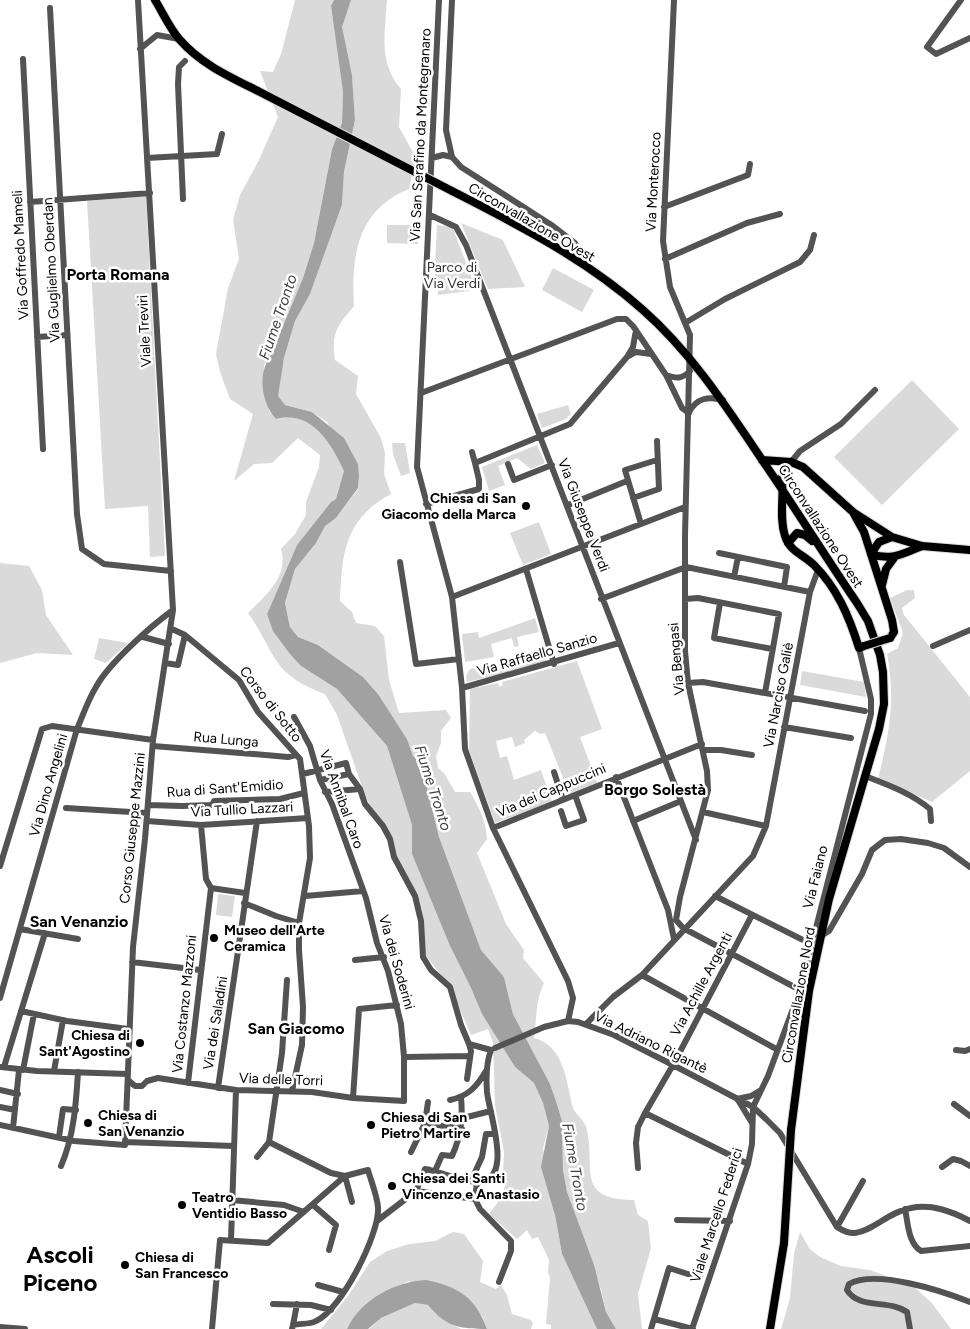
<svg xmlns="http://www.w3.org/2000/svg" width="970" height="1329" font-family="Figtree,sans-serif">
<rect width="100%" height="100%" fill="#fff"/>
<!-- green -->
<path fill="#dadada" d="M295,0H334L331,6L343,92L342,123L332,149L314,243L303,278L270,357L264,365L269,411L276,419C312,410 331,442 345,471L336,499L331,502L297,545L267,614L301,666L337,689L387,746L412,825V854L450,946L471,988L482,1014L515,1067L534,1083L543,1103L549,1126L543,1148L562,1254L597,1329H551V1325L546,1324L550,1278L548,1273L549,1260L538,1237L532,1239L527,1230L517,1239L489,1214L500,1199L506,1183L503,1172L504,1152L495,1105L493,1043L488,1029L471,1035L450,986L426,956L415,896L365,795L337,715L325,694C271,674 277,655 248,613C266,595 289,577 281,549L295,534L306,515V502L319,467L320,455L298,438L272,463L254,464L234,481L253,414L230,399L220,372L216,354L228,288L239,259L233,220L240,195L258,162L278,117L260,71L273,72L281,54Z
M351,0H387C385,33 378,62 401,89L399,127L416,158L409,189C357,210 351,256 354,306C337,326 331,333 335,360L358,376L356,394L381,438L385,453L384,474L391,494C345,519 342,552 340,601L352,612L356,623L375,626L384,636L389,680L399,713L446,710L451,718L441,731V743L436,756L438,768L444,773L455,792H470C479,807 486,821 487,839L477,853L506,924L524,950L523,958L544,983C535,1002 537,1017 534,1038C565,1046 566,1082 573,1108C576,1115 584,1120 586,1127C597,1165 573,1200 634,1200L638,1215L648,1221L651,1248L638,1294L642,1329H616L606,1312L601,1290L567,1192L563,1170L562,1121L556,1101L550,1084L513,1014L504,977L481,950L439,837L421,764L413,756L407,739L378,694L363,677L318,645L298,637L290,627L285,603L295,569L316,543L325,525L336,518L358,489L359,477L327,422L312,412L285,405L277,396L284,358L295,321L310,294L342,205L344,172L355,120L352,75L341,27Z
M146,196L165,556L150,557L148,506L105,509L87,201Z
M461,223L503,240L525,287L488,289Z
M387,225H418V244L387,243Z
M437,225L451,227L454,231L474,284L468,285L469,291L438,295V287H434Z
M553,268L594,290L582,312L542,290Z
M912,380L959,429L882,505L834,457Z
M568,405L571,414L566,419L542,428L537,414Z
M392,443H405L410,473L401,476L393,454Z
M537,445L545,463L531,469L517,458L498,466L505,485L489,491L482,467Z
M539,522L551,554L523,565L510,533Z
M0,563L29,566L42,590L46,615L73,655L37,653L0,663Z
M907,590H914L915,598L902,608L904,615L970,697V771L932,802L878,779C889,734 896,701 887,654L898,648L903,633L890,598Z
M535,618L539,632L517,637L519,646L514,647L512,638L491,644L494,657L465,662L462,634L478,632L479,638Z
M99,638L128,643L106,663L94,659Z
M545,656L547,664L467,682L466,676L470,669L496,663L499,670L517,666L515,658L520,657L521,662Z
M577,661L602,729L580,737L598,785L570,795L545,733L541,734L535,731L524,740L525,743L515,747L512,737L496,741L500,758L507,756L514,780L541,770L552,802L495,823L469,750L470,689L498,683L499,687L503,685L502,682Z
M802,671L864,682L866,697L800,685Z
M218,894L235,896L232,917L216,915Z
M453,1232L464,1234L483,1261L480,1282L496,1289L501,1285L507,1295L512,1314L531,1320L533,1323L531,1329H487L482,1316L409,1281C385,1291 358,1305 347,1329H321L348,1296L370,1262L387,1251L409,1244L435,1241Z
M800,1232L809,1248L820,1257L841,1266L870,1270L913,1286L932,1303L951,1329H781L790,1298L794,1254Z
M415,1303L428,1305L436,1314L461,1329H369L381,1318Z"/>
<!-- water -->
<path fill="#a1a1a1" d="M334,0H351L342,27L352,75L355,120L344,172L342,205L310,294L295,321L284,358L278,396L285,405L312,412L344,438L358,464L359,477L358,488L336,518L325,526L316,543L295,569L285,603L290,627L298,637L318,645L363,677L378,694L407,739L413,756L421,764L439,837L481,950L504,977L513,1014L550,1084L556,1101L562,1121L563,1170L567,1192L594,1265L606,1312L616,1329H597L562,1254L555,1215L541,1167L549,1126L543,1103L534,1083L515,1067L482,1014L471,988L450,946L412,854V825L387,746L337,689L301,666L290,654L273,631L267,614L297,545L331,502L336,499L344,471C331,443 312,410 276,419C262,404 257,375 270,357L303,278L314,243L332,149L342,123L343,92L331,6Z
M426,1280C459,1287 475,1297 487,1329C460,1329 446,1327 428,1305L415,1303L381,1318L368,1329H347C360,1300 396,1281 426,1280Z"/>
<g fill="none" stroke-linecap="round" stroke-linejoin="round">
<defs>
<path id="major" d="M155,0C163,13 170,29 180,40C201,64 230,77 258,91
M452,191C519,225 587,260 643,310C695,356 731,414 769,470C799,514 827,559 857,603L868,621L880,655L883,672L884,704L879,729L829,899L821,936L809,991L791,1130
M762,460L791,462L803,467L853,512L892,537
M791,462L783,470L782,478C784,497 779,518 785,536C790,552 803,554 814,565C837,588 849,616 859,648L864,646
M854,514L864,532L892,620L894,632L890,638
M788,543L797,533L805,535L812,541
M871,554L879,542L892,537L922,546L970,550
M871,554C891,561 903,554 922,546
M882,585L886,569L894,558
M770,1329L784,1243"/>
</defs>
<!-- major casing -->
<use href="#major" stroke="#dbdbdb" stroke-width="10"/>
<!-- minor -->
<path stroke="#535353" stroke-width="6" d="M439,0L417,467L452,597L462,688L465,749L493,828L568,981L573,998L568,1021
M452,0L446,130L452,157L461,167L553,226L575,243L585,264
M674,0L663,241L670,287L690,335L685,536V651L688,683L707,771L708,790L680,897L676,920L683,928L800,990
M961,0L927,47L936,54L970,38
M50,8L77,514L82,549L104,564L171,571
M140,49L157,35L179,39
M23,59L43,449
M147,158L217,154L222,134
M432,158L443,155L452,157
M183,199L178,84L179,67L185,61
M30,202L150,193
M664,207L748,175L750,164
M430,215L456,227L466,245L696,840
M665,259L747,223L780,214
M685,323L725,299L800,262L810,250L814,235
M37,337L67,335
M627,357L633,347L636,330
M666,375C677,379 682,379 690,371
M421,393L617,319H626L633,326L666,375L682,408L689,413
M689,412C697,398 708,396 723,400
M472,452L475,463
M791,462L800,451L841,424L875,390
M508,464L514,480L552,465
M633,498L659,489L657,441
M426,504L479,489V480L475,463L570,424L627,357L636,352L651,354
M568,505L627,481
M641,524L625,470L657,460
M719,553L787,567L784,587
M400,562L416,664L459,659
M526,569L554,664
M734,577L738,557
M452,597L685,507
M601,599L686,567L810,592
M685,599L698,598L779,614L765,693
M720,603L714,638L772,649
M172,629L185,635L239,680L258,712L300,759L309,826L310,858L299,923V950L303,1007L302,1045L292,1091
M143,637L169,644
M933,646L970,630
M165,663L178,665L185,635
M688,683L703,682L865,711
M462,688L619,643
M784,727L851,738
M153,746L253,754L288,757L296,755
M703,750H721L752,755
M554,772L563,800
M303,774L346,763L349,774L360,789L365,804L383,826L390,839L394,857L415,896L421,921L423,957L431,970L450,987L461,1025L469,1044L491,1050C486,1063 486,1078 487,1092C489,1113 515,1183 477,1182C460,1181 442,1172 425,1169L416,1191L377,1221
M865,776C888,785 911,793 930,809L931,821
M616,777L668,910L674,939
M320,780L349,774
M325,792L360,789
M148,805L182,806L212,805L214,801L280,799L304,793
M66,808L147,813
M561,811L566,826L584,820L575,795
M703,812L766,826
M147,821L201,825L308,818
M633,821L681,801
M201,825L206,879L211,888
M493,828C563,800 632,772 702,744
M0,866L42,729L52,726L153,740
M305,896L363,891
M715,896L811,944
M244,903L276,916L299,923
M20,929L78,939
M821,936L829,931L862,874L872,850L885,840L901,839L928,843L944,848L970,867
M355,960L384,957
M132,962L200,970
M642,975L778,1050
M0,998L77,729C83,715 88,700 96,687C109,663 151,626 173,610
M21,1011L67,1021L128,1029
M586,1024L613,997L642,975L753,856L766,826L810,592L818,570
M495,1048L544,1027L568,1021L578,1022L614,1035L673,1065L753,1107L766,1119L780,1133L837,1227C842,1230 848,1234 855,1233C873,1231 890,1211 911,1208C932,1204 951,1211 970,1221
M956,1050L965,1051L970,1049
M404,1057L470,1056
M1,1067L37,1071L128,1074
M4,1067L45,933
M23,1070L34,1014
M54,1071L63,1020
M467,1079L471,1051L469,1044
M128,1080L135,1086H142L147,1081L158,1078L236,1090L312,1092L353,1098L404,1101V1057L401,1024L388,971L377,943L366,898L332,804L320,780L310,746L294,717
M188,1083L211,888L245,893
M218,1088L257,821
M0,1090L18,1094
M353,1098L359,1009L397,1005
M737,1099L751,1096L761,1090
M450,1100C469,1096 477,1086 486,1071
M738,1100L752,1123
M954,1104L970,1116
M0,1107L15,1110
M645,1113L748,1164
M463,1118L491,1111
M425,1123L462,1129
M0,1125L74,1141L125,1145L133,947L145,839L153,740L173,610L138,0
M13,1128L19,1070
M59,1137L63,1109L76,1110
M125,1142L233,1146
M269,1142L331,1173L345,1176
M411,1152L425,1123L428,1102
M257,1157L269,1142L282,1053L287,980
M61,1166C74,1136 76,1104 78,1072
M942,1167L953,1159L961,1161L970,1166
M638,1168L636,1143L638,1127L645,1113L673,1065L752,915
M435,1171L442,1155L452,1156C461,1136 463,1119 461,1097
M345,1176L352,1202
M471,1181L482,1157L486,1134H495
M477,1182L475,1199L480,1209L511,1241V1251L499,1282
M416,1191L475,1199
M231,1200L284,1205L304,1212
M313,1205L336,1225L329,1250
M905,1209C908,1223 908,1243 921,1251L970,1246
M677,1220L730,1221
M837,1227L863,1181
M231,1240L236,1090
M318,1285L343,1292
M273,1304L311,1305L331,1310
M654,1319L693,1329
M293,1325L297,1304
M0,1327L25,1329
M212,1329L220,1240L268,1243L345,1176L368,1170C371,1181 377,1195 378,1207C380,1234 341,1310 316,1321C309,1325 300,1323 293,1325L292,1329
M651,1329L669,1268L700,1278
M692,1329L748,1164L752,1144L753,1107L768,1076L800,990L871,714V699L859,648
M910,1329L907,1312C889,1299 859,1310 847,1290L849,1284C876,1269 942,1291 970,1302"/>
<!-- major -->
<use href="#major" stroke="#000" stroke-width="8"/>
<defs>
<path id="major-bridge" d="M258,91L452,191
M864,646L890,638
M784,1243L791,1130"/>
</defs>
<!-- major-bridge casing -->
<use href="#major-bridge" stroke="#dbdbdb" stroke-width="10" stroke-linecap="butt"/>
<!-- major-bridge -->
<use href="#major-bridge" stroke="#000" stroke-width="8"/>
</g>
<!-- markers -->
<g fill="#000" stroke="#fff" stroke-width="2">
<circle cx="526" cy="506" r="5"/>
<circle cx="214" cy="938" r="5"/>
<circle cx="140" cy="1043" r="5"/>
<circle cx="88" cy="1123" r="5"/>
<circle cx="371" cy="1125" r="5"/>
<circle cx="392" cy="1186" r="5"/>
<circle cx="182" cy="1205" r="5"/>
<circle cx="125" cy="1265" r="5"/>
</g>
<g text-anchor="middle" stroke-width="5" stroke-linejoin="round" paint-order="stroke">
<!-- street labels -->
<g font-size="14" fill="#000" stroke="#fff">
<text transform="translate(420 135) rotate(-87)" y="5">Via San Serafino da Montegranaro</text>
<text transform="translate(653 182) rotate(-87)" y="5">Via Monterocco</text>
<text transform="translate(532 222) rotate(30)" y="5">Circonvallazione Ovest</text>
<text transform="translate(20 255) rotate(-93)" y="5">Via Goffredo Mameli</text>
<text transform="translate(51 270) rotate(-93)" y="5">Via Guglielmo Oberdan</text>
<text transform="translate(144 331) rotate(-93)" y="5">Viale Treviri</text>
<text transform="translate(584 515) rotate(69)" y="5">Via Giuseppe Verdi</text>
<text transform="translate(821 526) rotate(57)" y="5">Circonvallazione Ovest</text>
<text transform="translate(537 654) rotate(-16)" y="5">Via Raffaello Sanzio</text>
<text transform="translate(676 659) rotate(-95)" y="5">Via Bengasi</text>
<text transform="translate(778 695) rotate(-79)" y="5">Via Narciso Galiè</text>
<text transform="translate(271 704) rotate(52)" y="5">Corso di Sotto</text>
<text transform="translate(226 739) rotate(5)" y="5">Rua Lunga</text>
<text transform="translate(48 785) rotate(-74)" y="5">Via Dino Angelini</text>
<text transform="translate(225 788) rotate(-4)" y="5">Rua di Sant'Emidio</text>
<text transform="translate(551 790) rotate(-23)" y="5">Via dei Cappuccini</text>
<text transform="translate(342 799) rotate(70)" y="5">Via Annibal Caro</text>
<text transform="translate(242 809) rotate(-3)" y="5">Via Tullio Lazzari</text>
<text transform="translate(132 828) rotate(-84)" y="5">Corso Giuseppe Mazzini</text>
<text transform="translate(815 877) rotate(-76)" y="5">Via Faiano</text>
<text transform="translate(397 962) rotate(74)" y="5">Via dei Soderini</text>
<text transform="translate(701 984) rotate(-62)" y="5">Via Achille Argenti</text>
<text transform="translate(798 995) rotate(-80)" y="5">Circonvallazione Nord</text>
<text transform="translate(184 1004) rotate(-84)" y="5">Via Costanzo Mazzoni</text>
<text transform="translate(215 1023) rotate(-81)" y="5">Via dei Saladini</text>
<text transform="translate(651 1042) rotate(26)" y="5">Via Adriano Rigantè</text>
<text transform="translate(281 1079) rotate(2)" y="5">Via delle Torri</text>
<text transform="translate(716 1215) rotate(-72)" y="5">Viale Marcello Federici</text>
</g>
<!-- park labels -->
<g font-size="14" fill="#313131" stroke="#fff">
<text x="452" y="272">Parco di<tspan x="452" dy="16">Via Verdi</tspan></text>
</g>
<!-- poi labels -->
<g font-size="14" font-weight="bold" fill="#000" stroke="#fff" text-anchor="start">
<text x="516" y="503" text-anchor="end">Chiesa di San<tspan x="516" dy="16">Giacomo della Marca</tspan></text>
<text x="224" y="935">Museo dell'Arte<tspan x="224" dy="16">Ceramica</tspan></text>
<text x="130" y="1040" text-anchor="end">Chiesa di<tspan x="130" dy="16">Sant'Agostino</tspan></text>
<text x="98" y="1120">Chiesa di<tspan x="98" dy="16">San Venanzio</tspan></text>
<text x="381" y="1122">Chiesa di San<tspan x="381" dy="16">Pietro Martire</tspan></text>
<text x="402" y="1183">Chiesa dei Santi<tspan x="402" dy="16">Vincenzo e Anastasio</tspan></text>
<text x="192" y="1202">Teatro<tspan x="192" dy="16">Ventidio Basso</tspan></text>
<text x="135" y="1262">Chiesa di<tspan x="135" dy="16">San Francesco</tspan></text>
</g>
<!-- water labels -->
<g font-size="15" font-style="italic" fill="#424242" stroke="#fff">
<text transform="translate(278 317) rotate(-71)" y="5">Fiume Tronto</text>
<text transform="translate(433 788) rotate(72)" y="5">Fiume Tronto</text>
<text transform="translate(575 1167) rotate(80)" y="5">Fiume Tronto</text>
</g>
<!-- quarter labels -->
<g font-size="16" font-weight="bold" fill="#000" stroke="#fff">
<text x="118" y="280">Porta Romana</text>
<text x="655" y="795">Borgo Solestà</text>
<text x="79" y="927">San Venanzio</text>
<text x="296" y="1034">San Giacomo</text>
</g>
<!-- town labels -->
<g font-size="24" font-weight="bold" fill="#000" stroke="#fff">
<text x="60" y="1263">Ascoli<tspan x="60" dy="28">Piceno</tspan></text>
</g>
</g>
</svg>
